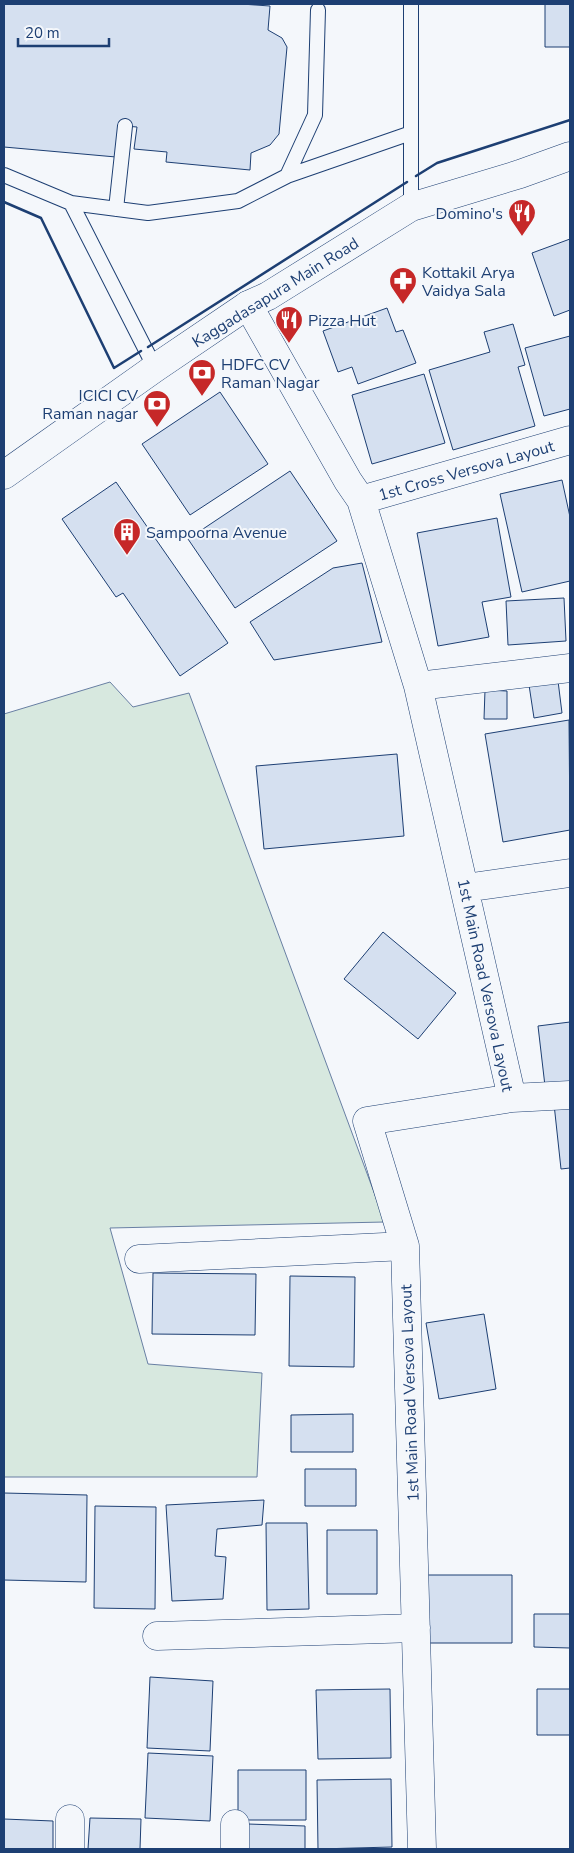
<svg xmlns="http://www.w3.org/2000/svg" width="574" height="1853" font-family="'Nunito Sans',sans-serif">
<rect width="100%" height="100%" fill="#f4f7fb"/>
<!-- green -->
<path fill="#d7e8df" stroke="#687fa3" d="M110,682L133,707L189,693L385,1222L110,1228L148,1364L262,1373L257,1477H4V714Z"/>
<!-- building -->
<path fill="#d5e0f0" stroke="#1d3f73" d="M4,4H241L270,6L268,30L282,38L287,47L279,134L270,145L251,153L250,170L166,162L167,152L134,149L137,127L125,126L116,157L4,147Z
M545,4H570V47H545Z
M570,239V310L554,316L532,253Z
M387,308L396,332L403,330L416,363L358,384L352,367L338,372L323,331Z
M513,324L525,365L518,367L535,426L453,450L429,370L490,352L484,332Z
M570,336V409L544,416L525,348Z
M424,374L445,443L372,464L352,395Z
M220,392L268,464L190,515L142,444Z
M290,471L337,541L235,608L188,539Z
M562,480L570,517V581L522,592L500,494Z
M116,482L228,643L180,676L123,593L116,597L62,519Z
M497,518L511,597L482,602L489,637L438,646L417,533Z
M362,563L382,642L274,660L250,622L333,568Z
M564,598L566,641L508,645L506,601Z
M558,681L562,713L534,718L529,685Z
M485,690L507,691V719H484Z
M569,720L570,830L503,842L485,734Z
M397,754L404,836L264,849L256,766Z
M383,932L456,993L418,1039L344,979Z
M570,1022V1083L545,1086L538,1026Z
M570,1102V1168L561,1169L554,1104Z
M153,1273L256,1274L255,1335L152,1334Z
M290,1276L355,1277L354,1367L289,1366Z
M484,1314L496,1389L439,1399L426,1323Z
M353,1414V1452H291V1415Z
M305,1469H356V1506H305Z
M4,1493L87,1495L86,1582L4,1580Z
M264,1500L262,1525L217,1529L215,1556L226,1557L223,1599L172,1601L166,1505Z
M95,1506L156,1507L155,1609L94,1608Z
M266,1523H307L309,1609L267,1610Z
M327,1530H377V1594H327Z
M427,1575H512V1643H427Z
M534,1614H570V1648L534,1647Z
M150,1677L213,1681L210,1751L147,1748Z
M390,1689L391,1758L318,1759L316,1690Z
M537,1689H570V1735H537Z
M148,1753L213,1756L210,1821L145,1818Z
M238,1770H306V1820H238Z
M391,1779L392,1847L318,1849L317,1780Z
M90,1818L141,1819L140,1849H88Z
M4,1819L53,1821V1849H4Z
M248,1824L305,1826V1849H247Z"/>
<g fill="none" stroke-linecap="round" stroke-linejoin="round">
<defs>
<path id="service" d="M411,4V207
M4,175L71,203L155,368
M287,176L411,133
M71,203L148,213L238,201L287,176L315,115L318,10
M116,209L125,126"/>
<path id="minor" d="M248,305L348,481L361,500L418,686L512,1098L367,1121L405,1246L422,1849
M361,500L570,440
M418,686L570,668
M465,888L570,873
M512,1098L570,1095
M139,1259L405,1246
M157,1636L416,1628
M70,1849V1819
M235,1849V1824"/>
<path id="secondary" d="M4,475L155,368L248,305L268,296L411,207L520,174L570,156"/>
</defs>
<!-- service casing -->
<use href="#service" stroke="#1d3f73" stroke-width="16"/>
<!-- minor casing -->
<use href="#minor" stroke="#1d3f73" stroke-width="29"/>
<!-- secondary casing -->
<use href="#secondary" stroke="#1d3f73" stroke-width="29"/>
<!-- service -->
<use href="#service" stroke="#f4f7fb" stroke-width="14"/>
<!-- minor -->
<use href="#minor" stroke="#f4f7fb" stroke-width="28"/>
<!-- secondary -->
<use href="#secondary" stroke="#f4f7fb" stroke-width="28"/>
<!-- wall -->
<path stroke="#1d3f73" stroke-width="2.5" d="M416,176L437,163L570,120
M4,202L41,218L114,368L141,351
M148,347L407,182"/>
</g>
<!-- icons -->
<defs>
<symbol id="restaurant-pin" viewBox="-11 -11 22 30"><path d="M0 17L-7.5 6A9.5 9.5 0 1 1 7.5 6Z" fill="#c62828" stroke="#f4f7fb"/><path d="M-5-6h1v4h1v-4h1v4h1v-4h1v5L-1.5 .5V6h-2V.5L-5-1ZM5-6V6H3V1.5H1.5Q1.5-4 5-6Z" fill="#fff"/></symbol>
<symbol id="pharmacy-pin" viewBox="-11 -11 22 30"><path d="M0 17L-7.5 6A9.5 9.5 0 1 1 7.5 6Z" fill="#c62828" stroke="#f4f7fb"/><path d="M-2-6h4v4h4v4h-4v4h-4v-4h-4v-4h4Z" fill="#fff"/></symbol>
<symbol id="bank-pin" viewBox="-11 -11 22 30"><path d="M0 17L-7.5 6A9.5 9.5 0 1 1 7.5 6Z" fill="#c62828" stroke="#f4f7fb"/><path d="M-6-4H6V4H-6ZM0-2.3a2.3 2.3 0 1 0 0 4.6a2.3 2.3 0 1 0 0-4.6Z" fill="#fff"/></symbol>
<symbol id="building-pin" viewBox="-11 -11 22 30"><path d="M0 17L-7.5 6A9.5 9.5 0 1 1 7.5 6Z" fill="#c62828" stroke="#f4f7fb"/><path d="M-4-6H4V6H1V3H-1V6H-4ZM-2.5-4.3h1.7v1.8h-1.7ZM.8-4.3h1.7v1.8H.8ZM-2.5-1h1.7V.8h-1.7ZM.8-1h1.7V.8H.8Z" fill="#fff"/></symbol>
</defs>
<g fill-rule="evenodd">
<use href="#restaurant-pin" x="506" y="197" width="32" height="43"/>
<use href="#pharmacy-pin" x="387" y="265" width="32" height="43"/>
<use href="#restaurant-pin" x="273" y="304" width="32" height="43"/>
<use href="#bank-pin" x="186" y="357" width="32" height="43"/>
<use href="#bank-pin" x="141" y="388" width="32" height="43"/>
<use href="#building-pin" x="111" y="516" width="32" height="43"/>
</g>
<g text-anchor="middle" stroke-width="4" stroke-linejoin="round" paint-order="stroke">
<!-- poi labels -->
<g font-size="16" fill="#1d3f73" stroke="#f4f7fb" text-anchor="start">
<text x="503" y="219" text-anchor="end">Domino's</text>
<text x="422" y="278">Kottakil Arya<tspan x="422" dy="18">Vaidya Sala</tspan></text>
<text x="308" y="326">Pizza Hut</text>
<text x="221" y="370">HDFC CV<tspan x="221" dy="18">Raman Nagar</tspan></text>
<text x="138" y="401" text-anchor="end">ICICI CV<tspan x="138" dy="18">Raman nagar</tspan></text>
<text x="146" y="538">Sampoorna Avenue</text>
</g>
<!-- street labels -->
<g font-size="16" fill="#1d3f73" stroke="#f4f7fb">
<text transform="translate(275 292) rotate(-32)" y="6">Kaggadasapura Main Road</text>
<text transform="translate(466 470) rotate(-16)" y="6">1st Cross Versova Layout</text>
<text transform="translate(486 985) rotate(78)" y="6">1st Main Road Versova Layout</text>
<text transform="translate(409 1393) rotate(-92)" y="6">1st Main Road Versova Layout</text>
</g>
</g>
<!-- border -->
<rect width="574" height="1853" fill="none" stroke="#1d3f73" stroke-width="10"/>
<!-- scale -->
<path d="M18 38v8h91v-8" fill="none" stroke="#1d3f73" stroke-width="2.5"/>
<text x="25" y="38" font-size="15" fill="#1d3f73" stroke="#f4f7fb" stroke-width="4" paint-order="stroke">20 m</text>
</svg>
